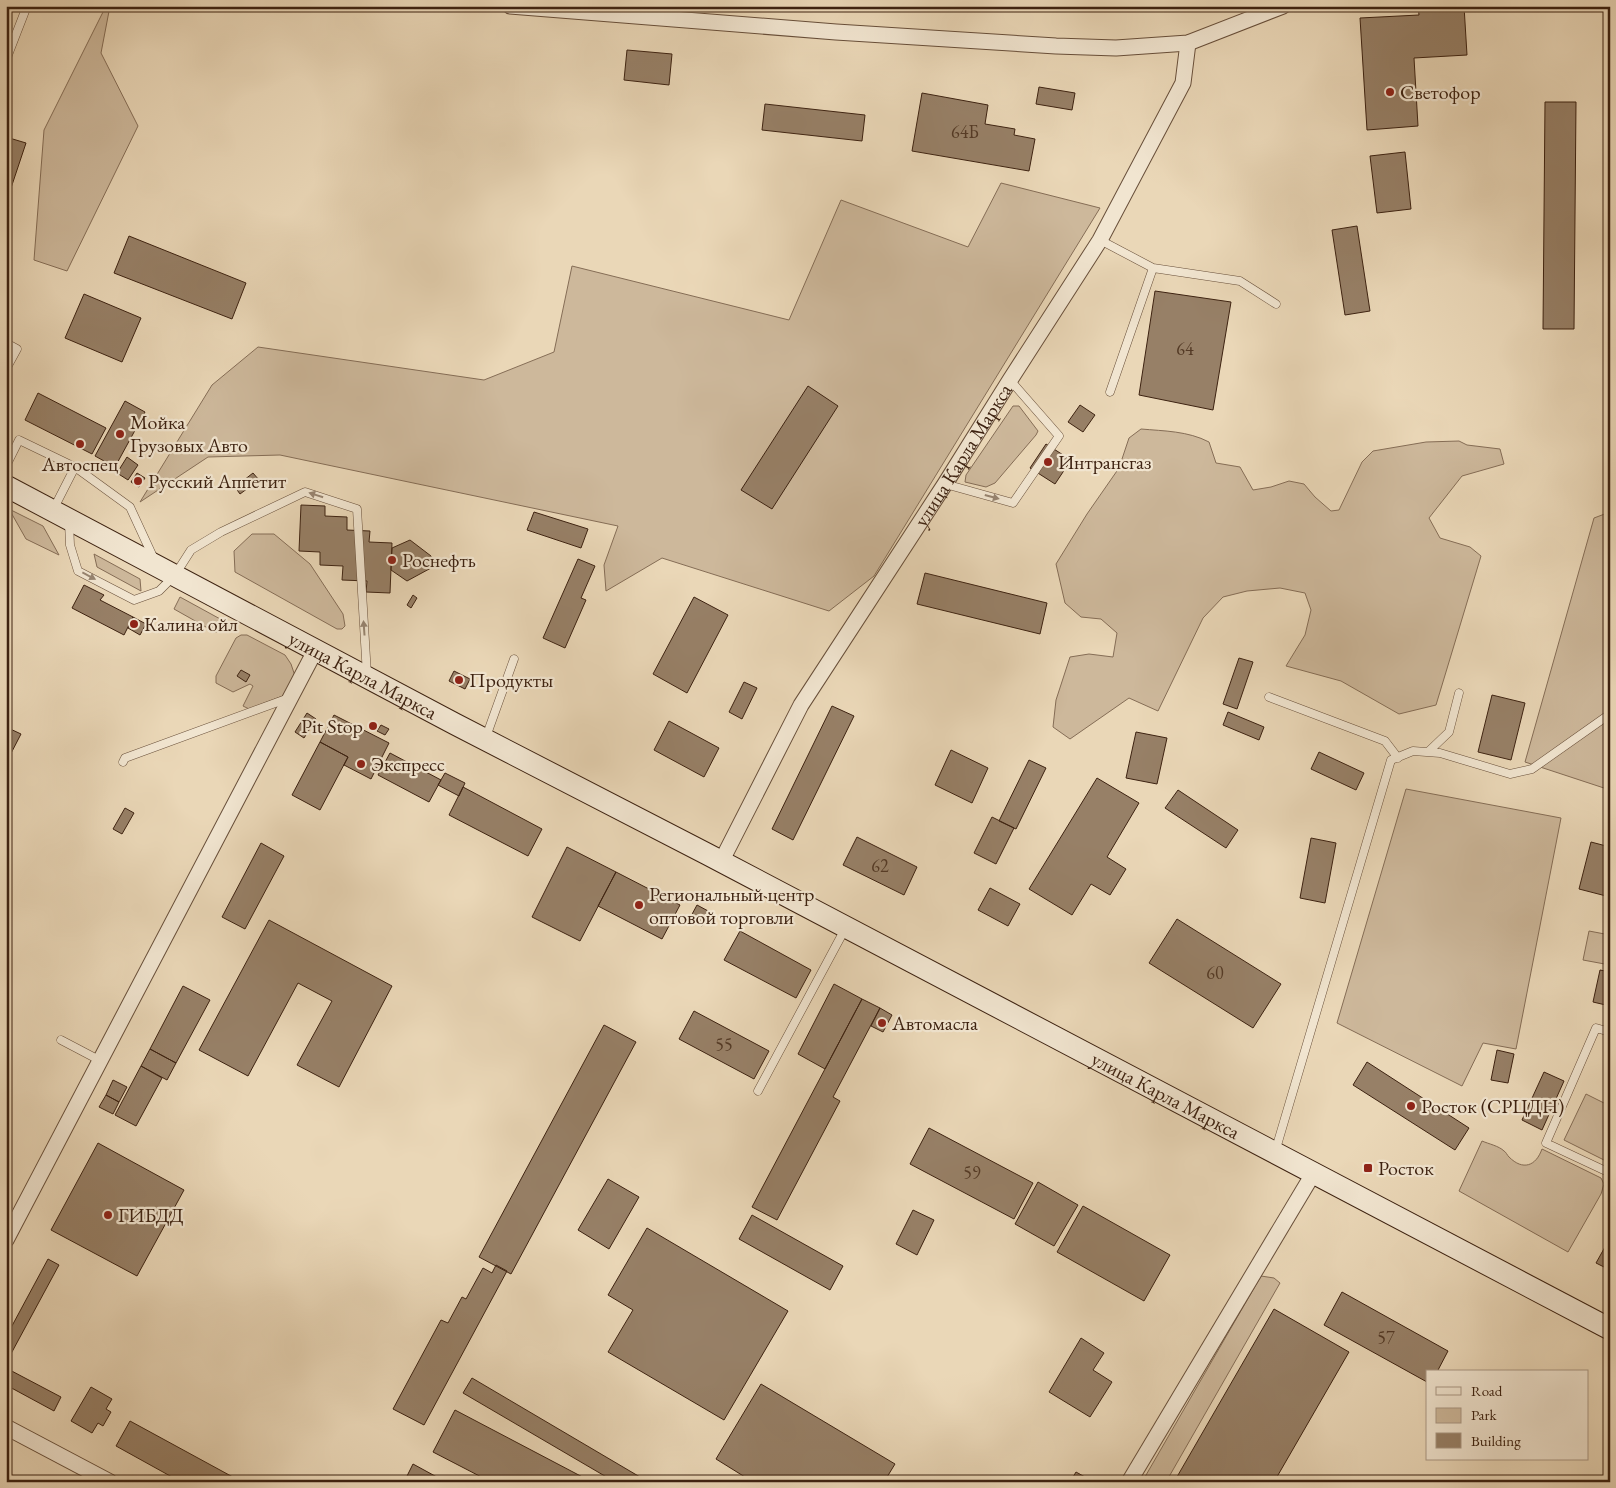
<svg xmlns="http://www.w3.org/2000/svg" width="1616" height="1488" font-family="'EB Garamond',serif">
<rect width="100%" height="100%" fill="#ead7b7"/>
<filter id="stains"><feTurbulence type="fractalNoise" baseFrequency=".004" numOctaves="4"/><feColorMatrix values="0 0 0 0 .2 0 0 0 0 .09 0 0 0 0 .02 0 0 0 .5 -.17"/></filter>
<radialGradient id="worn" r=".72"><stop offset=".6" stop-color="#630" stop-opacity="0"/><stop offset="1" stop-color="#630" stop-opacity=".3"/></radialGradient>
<!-- green -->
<path fill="#cdb89b" stroke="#856d56" d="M106,6H110L101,53L138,126L67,271L34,260L44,130Z
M1001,183L1100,208L874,576L829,611L662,558L606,591L604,565L618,526L280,455L208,457L140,502L212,385L258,347L484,380L554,352L572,266L789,320L841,200L968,247Z
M1013,406H1019L1038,431L1036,435L995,483L986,487L965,482L966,475Z
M1141,429C1164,431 1188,431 1209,442L1216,463L1240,467L1253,490L1271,487L1289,481L1304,484L1315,497L1331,511L1339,510L1362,462L1373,451L1426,442L1459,441L1467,445L1500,449L1504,464L1462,476L1429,518L1440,538L1470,547L1481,556L1436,705L1399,714L1341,681L1286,666L1305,635L1311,610L1305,593L1280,588L1247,591L1223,597L1203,618L1158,711L1129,698L1070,739L1053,727L1056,700L1070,657L1089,654L1113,657L1117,633L1101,619L1081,617L1065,603L1056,564L1087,514L1119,468L1129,438Z
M9,509L43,526L59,555L26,539Z
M1610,512V790L1525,762L1594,518Z
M252,534H274L310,564L343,614L345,626L342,629H337L235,572L234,551Z
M94,554L140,579L141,591L97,567Z
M180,597L222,620L224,623L223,631L216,632L213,631L174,609Z
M241,635H247L285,655L291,664L295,676L288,694L249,709L243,706L253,686L250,684L233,692L216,683V676L236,638Z
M1406,789L1561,818L1516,1049L1483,1043L1462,1086L1337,1023Z
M1589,931L1610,935V965L1583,960Z
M1586,1094L1610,1106V1163L1564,1140Z
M1482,1141C1489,1144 1499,1146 1504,1151C1506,1152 1507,1155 1509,1157C1523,1171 1536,1166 1542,1149L1601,1178L1604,1184L1601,1194L1568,1252L1459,1191Z
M1261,1276L1274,1278L1280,1283L1166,1482H1142Z"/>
<!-- building -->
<path fill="#978067" stroke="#3d2211" d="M1418,6H1464L1467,55L1414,58L1418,126L1367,130L1360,18L1419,15Z
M627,50L672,54L669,85L624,80Z
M1039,87L1075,93L1072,110L1036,104Z
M922,93L988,105L985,124L1015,129L1014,135L1035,139L1029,171L912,151Z
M1545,102H1576L1574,329H1543Z
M765,104L865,115L862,141L762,130Z
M6,137L26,143L6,203Z
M1405,152L1411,209L1377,213L1370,156Z
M1357,226L1370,311L1345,315L1332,230Z
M129,236L246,283L232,319L114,273Z
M1155,291L1231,302L1213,410L1139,395Z
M84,294L141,318L122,362L65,338Z
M808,386L838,406L772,509L741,490Z
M38,393L106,428L92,454L25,420Z
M125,401L145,412L115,467L95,456Z
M1080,405L1095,415L1083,432L1068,422Z
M1046,444L1071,460L1055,484L1030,468Z
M127,457L138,465L128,480L117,473Z
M137,473L145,478L139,487L131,482Z
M253,473L259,480L240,494L235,487Z
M301,505L325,506V516L347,517V530L370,531L369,542L392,543L390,593L366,592L367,581L342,580L343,566L320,565V552L299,551Z
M534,512L588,529L581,548L527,530Z
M410,540L431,556V568L407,581L391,570L392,548Z
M578,559L595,566L581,598L586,600L565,648L543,638Z
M925,573L1047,603L1040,634L917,604Z
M84,585L104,595L100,600L133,617L124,635L72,608Z
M413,595L417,598L411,608L407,605Z
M694,597L728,615L687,693L653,674Z
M133,617L146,624L140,635L128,628Z
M1239,658L1253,662L1237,709L1223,704Z
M241,670L250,675L246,682L237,676Z
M454,671L470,679L465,689L449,681Z
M744,682L757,688L742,719L729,712Z
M1492,695L1525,703L1511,760L1478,752Z
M832,706L854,716L793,840L772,829Z
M1228,712L1264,727L1259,740L1223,725Z
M307,713L316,719L304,738L295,732Z
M334,715L389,743L371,779L344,765L348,757L320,742Z
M669,721L719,748L704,777L654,750Z
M381,725L389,729L385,735L377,731Z
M6,727L21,734L6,763Z
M1136,732L1167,738L1157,784L1126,778Z
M320,742L348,757L320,810L292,795Z
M951,750L988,768L972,803L935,785Z
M1319,752L1364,773L1356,790L1311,769Z
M390,753L441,780L429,802L378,775Z
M1029,760L1046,768L1016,829L999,821Z
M445,773L465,783L459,796L438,785Z
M1097,778L1139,803L1107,857L1126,869L1110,895L1091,884L1072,915L1029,889Z
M463,787L542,829L528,856L449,815Z
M1178,790L1238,830L1226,848L1165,808Z
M125,808L134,813L122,834L113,829Z
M992,817L1014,828L996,864L974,853Z
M857,837L917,867L904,895L843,865Z
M1311,838L1336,843L1325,903L1300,898Z
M1591,842L1610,847V897L1579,889Z
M261,843L284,856L245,929L222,917Z
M567,847L616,872L580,941L532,917Z
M616,872L680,905L662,939L598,906Z
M990,888L1020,904L1008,926L978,910Z
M697,905L710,912L702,926L690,918Z
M1177,919L1281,984L1253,1028L1149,963Z
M269,920L392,986L339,1087L297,1065L332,1001L298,983L248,1076L199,1050Z
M740,931L811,970L796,998L724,960Z
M1600,970L1610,972V1006L1593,1002Z
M834,984L862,999L825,1069L798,1054Z
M183,986L210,1000L176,1063L150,1049Z
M862,999L880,1008L833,1097L840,1101L777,1220L752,1207Z
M880,1008L892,1015L883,1032L871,1026Z
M694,1011L769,1051L754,1079L679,1039Z
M604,1025L636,1042L511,1274L479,1257Z
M150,1049L176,1063L167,1080L141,1066Z
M1497,1050L1514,1054L1508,1083L1491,1080Z
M1367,1062L1469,1128L1455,1150L1353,1085Z
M141,1066L162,1078L136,1126L115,1115Z
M1544,1072L1564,1081L1542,1130L1522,1120Z
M113,1080L127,1087L119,1102L106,1095Z
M106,1095L119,1102L113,1114L99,1107Z
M929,1128L1033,1183L1014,1219L910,1164Z
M98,1143L184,1190L137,1276L51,1230Z
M608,1179L639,1197L609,1249L578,1230Z
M1038,1182L1078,1205L1054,1246L1015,1224Z
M1083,1206L1170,1255L1144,1301L1057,1252Z
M913,1210L934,1220L917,1255L896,1244Z
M752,1215L843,1266L830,1290L739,1239Z
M647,1228L788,1311L724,1420L608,1352L633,1310L608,1295Z
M1610,1238V1270L1596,1263Z
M48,1259L59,1265L6,1363V1337Z
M496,1265L507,1271L424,1425L393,1409L441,1320L448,1323L462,1297L466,1299L483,1268L492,1273Z
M1342,1292L1448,1351L1437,1372H1427V1382L1324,1325Z
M1274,1309L1349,1352L1274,1482H1174Z
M1081,1338L1104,1353L1093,1370L1112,1382L1090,1417L1049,1392Z
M6,1368L61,1397L54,1411L6,1385Z
M472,1378L640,1477L637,1482H615L463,1393Z
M761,1384L895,1464L884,1482H753L716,1459Z
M91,1387L112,1399L106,1409L111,1412L103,1426L98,1423L92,1433L71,1421Z
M455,1410L592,1482H491L433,1452Z
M130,1421L242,1482H181L116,1446Z
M413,1464L446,1482H404Z
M1076,1472L1094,1482H1070Z"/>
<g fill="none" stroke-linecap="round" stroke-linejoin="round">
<defs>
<path id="lane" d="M6,60L27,6
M1100,240L1153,268L1240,281L1276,304
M6,343L17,349L6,369
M1110,392L1153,268
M6,466L19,440L75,467L53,510
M75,467L130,507L154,559
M945,484L1013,503L1059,436L1010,380
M69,522L70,545L78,571L134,600L159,591L175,575L191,550L221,532L305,492L357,509L367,675
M1269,697L1385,741L1398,758
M486,737L514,659
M1428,752L1449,732L1459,693
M123,762L125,758L289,698
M1610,1032L1596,1028L1546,1143L1610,1173
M61,1040L101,1061
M758,1091L845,929
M1275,1152L1391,760L1413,751L1440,753L1510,774L1532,769L1610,714"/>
<g id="street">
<path d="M510,6L836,32L1056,46L1116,48L1188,43L1283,6"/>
<path id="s1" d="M721,862L801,705L945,484L1010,380L1100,240L1183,83L1188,43"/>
<path d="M6,1240L316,649"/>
<path d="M6,1427L110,1482"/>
<path d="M1129,1482L1313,1174"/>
</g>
<g id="secondary">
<path id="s2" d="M6,486L455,724L707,854L1610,1329"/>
</g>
</defs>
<!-- lane casing -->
<use href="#lane" stroke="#684f3a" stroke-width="9"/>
<!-- street casing -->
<use href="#street" stroke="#684f3a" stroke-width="17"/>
<!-- secondary casing -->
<use href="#secondary" stroke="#3d2211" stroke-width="23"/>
<!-- lane -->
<use href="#lane" stroke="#f1e5d0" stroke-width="8"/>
<!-- street -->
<use href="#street" stroke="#f1e5d0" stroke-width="15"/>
<!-- secondary -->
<use href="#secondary" stroke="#f1e5d0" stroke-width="21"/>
</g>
<!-- one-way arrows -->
<defs><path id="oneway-solid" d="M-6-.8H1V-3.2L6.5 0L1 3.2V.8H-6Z" transform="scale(1.25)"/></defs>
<g fill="#978470">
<use href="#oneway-solid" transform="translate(316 495) rotate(-162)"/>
<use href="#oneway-solid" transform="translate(992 497) rotate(15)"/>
<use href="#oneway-solid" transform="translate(89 576) rotate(28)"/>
<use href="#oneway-solid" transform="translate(364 628) rotate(-94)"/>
</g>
<!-- markers -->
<g fill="#8f2418" stroke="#f1e5d0" stroke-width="2">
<circle cx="1390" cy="92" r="5"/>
<circle cx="120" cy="434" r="5"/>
<circle cx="80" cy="444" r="5"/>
<circle cx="1048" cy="462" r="5"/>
<circle cx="138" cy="481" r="5"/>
<circle cx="392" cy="560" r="5"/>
<circle cx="134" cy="624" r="5"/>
<circle cx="459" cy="680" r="5"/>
<circle cx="373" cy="726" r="5"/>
<circle cx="361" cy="764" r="5"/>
<circle cx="639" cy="905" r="5"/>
<circle cx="882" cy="1023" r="5"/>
<circle cx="1411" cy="1106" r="5"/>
<rect x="1363" y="1163" width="10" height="10" rx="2.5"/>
<circle cx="108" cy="1215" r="5"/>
</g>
<g text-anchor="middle" stroke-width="4.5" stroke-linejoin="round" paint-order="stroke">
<!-- number labels -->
<g font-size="18" fill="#543a26">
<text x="965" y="138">64Б</text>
<text x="1185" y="355">64</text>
<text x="880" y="872">62</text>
<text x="1215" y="979">60</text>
<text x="724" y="1051">55</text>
<text x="972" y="1179">59</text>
<text x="1386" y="1344">57</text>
</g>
<!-- poi labels -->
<g font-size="20" fill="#3d2211" stroke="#f1e5d0" text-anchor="start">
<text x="1400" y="99">Светофор</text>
<text x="130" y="429">Мойка<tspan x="130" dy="23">Грузовых Авто</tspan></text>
<text x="1058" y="469">Интрансгаз</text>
<text x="80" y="471" text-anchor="middle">Автоспец</text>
<text x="148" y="488">Русский Аппетит</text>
<text x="402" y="567">Роснефть</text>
<text x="144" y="631">Калина ойл</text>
<text x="469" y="687">Продукты</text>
<text x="363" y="733" text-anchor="end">Pit Stop</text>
<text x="371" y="771">Экспресс</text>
<text x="649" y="901">Региональный центр<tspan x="649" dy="23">оптовой торговли</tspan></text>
<text x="892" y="1030">Автомасла</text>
<text x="1421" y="1113">Росток (СРЦДН)</text>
<text x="1378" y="1175">Росток</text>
<text x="118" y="1222">ГИБДД</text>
</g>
<!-- street labels -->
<g font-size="20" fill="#3d2211" stroke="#f1e5d0">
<text dy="7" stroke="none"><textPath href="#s1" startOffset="474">улица Карла Маркса</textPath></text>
<text dy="7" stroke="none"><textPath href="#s2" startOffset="404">улица Карла Маркса</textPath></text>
<text dy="7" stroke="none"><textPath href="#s2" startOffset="1310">улица Карла Маркса</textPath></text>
</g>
</g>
<!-- margin -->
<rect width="1616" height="1488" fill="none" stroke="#ead7b7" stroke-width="25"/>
<rect x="8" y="8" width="1601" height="1473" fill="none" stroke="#3d2211" stroke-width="2.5"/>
<rect x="12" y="12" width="1591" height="1463" fill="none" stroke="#3d2211"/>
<!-- legend -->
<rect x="1426" y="1370" width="162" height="90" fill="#f1e5d0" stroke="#a99784"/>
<rect x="1436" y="1387" width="25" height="8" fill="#f1e5d0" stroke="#a99784"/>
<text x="1471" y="1396" font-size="15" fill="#3d2211">Road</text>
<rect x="1436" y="1408" width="25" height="15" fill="#cdb89b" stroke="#a99784"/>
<text x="1471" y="1420" font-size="15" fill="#3d2211">Park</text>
<rect x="1436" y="1433" width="25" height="15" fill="#978067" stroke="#a99784"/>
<text x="1471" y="1446" font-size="15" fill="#3d2211">Building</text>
<rect width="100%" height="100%" filter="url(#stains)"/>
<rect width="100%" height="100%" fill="url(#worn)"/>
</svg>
